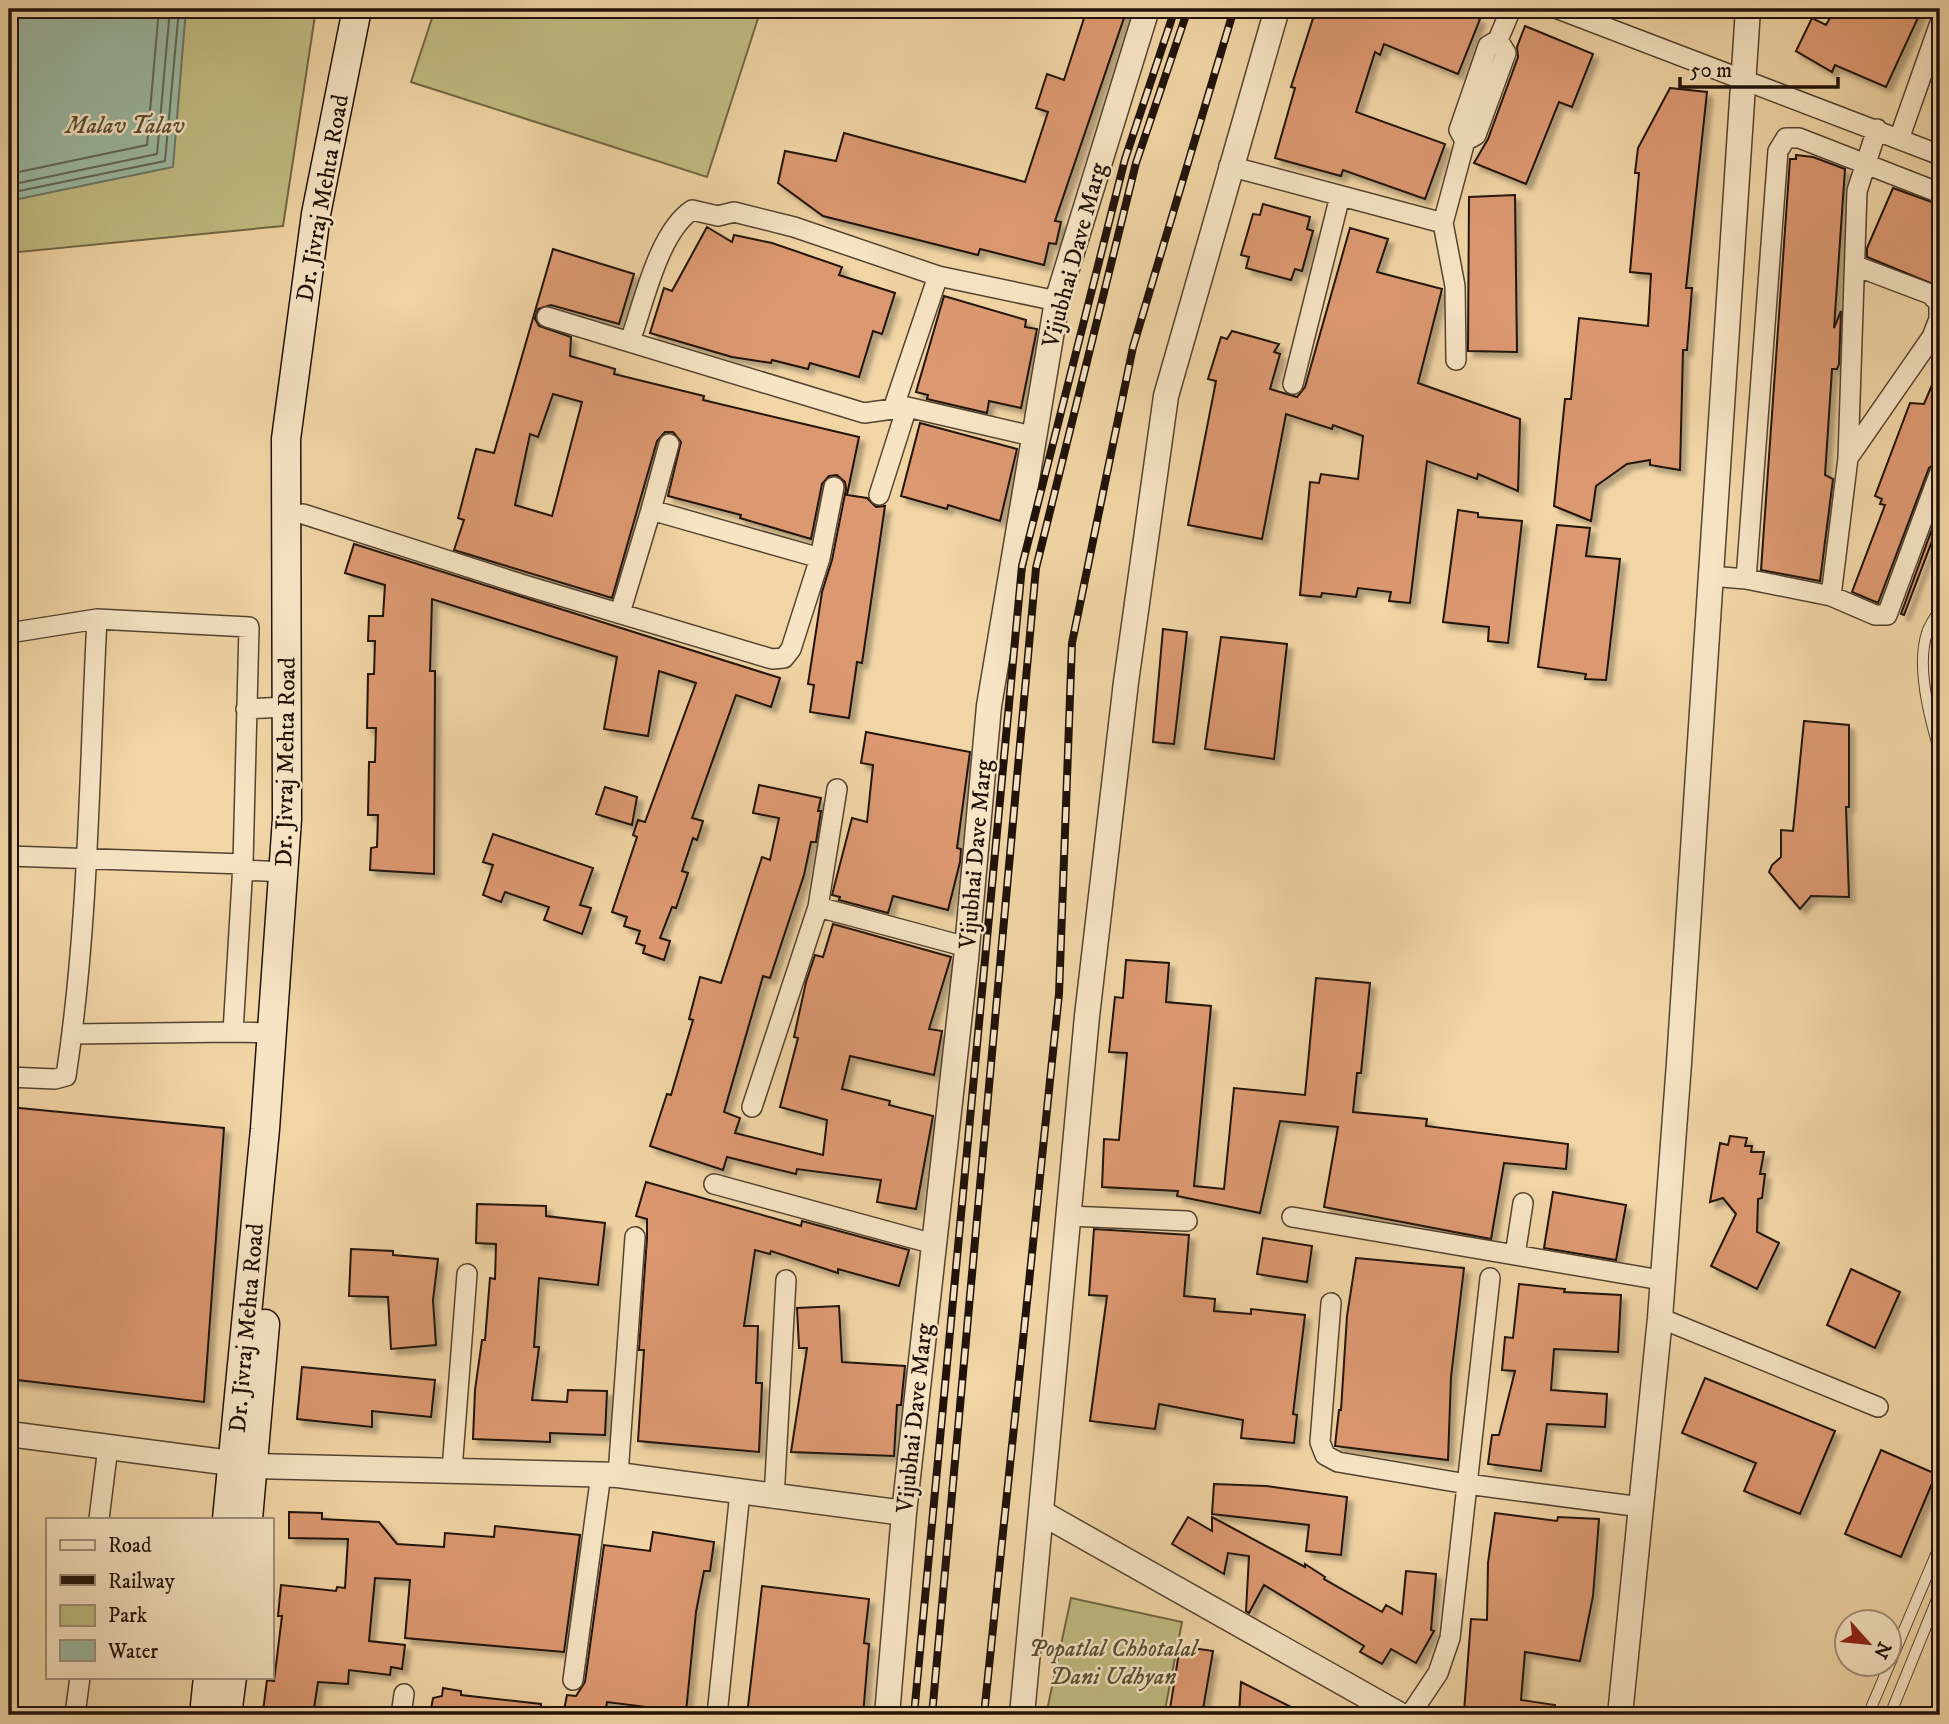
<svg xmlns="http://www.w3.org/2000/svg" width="1949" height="1724" font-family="'IM FELL DW Pica',serif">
<defs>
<filter id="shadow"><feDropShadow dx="5.5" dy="5.5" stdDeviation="2" flood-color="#0004"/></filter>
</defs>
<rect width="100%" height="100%" fill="#f1d5a5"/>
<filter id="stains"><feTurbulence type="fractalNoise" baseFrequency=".00286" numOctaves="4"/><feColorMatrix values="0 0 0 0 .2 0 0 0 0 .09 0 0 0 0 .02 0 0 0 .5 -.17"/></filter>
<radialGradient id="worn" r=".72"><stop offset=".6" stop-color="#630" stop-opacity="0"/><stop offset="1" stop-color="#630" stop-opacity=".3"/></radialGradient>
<!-- green -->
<path fill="#c0bc82" stroke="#706746" stroke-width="2" d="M9,9H316L283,226L9,253Z
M435,9H761L707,177L411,82Z
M1071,1598L1182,1622L1164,1715H1046Z"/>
<!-- water -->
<path fill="#9bb9a3" stroke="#6a7666" stroke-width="2" d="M9,9H186L173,167L9,201Z"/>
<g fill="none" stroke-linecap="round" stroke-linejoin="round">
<!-- shore -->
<path stroke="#5e6656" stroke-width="2" d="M9,174L147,145L159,9
M9,185L157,154L170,9
M9,193L165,161L179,9"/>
</g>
<!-- building -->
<path fill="#dc9871" stroke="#20120a" stroke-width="2" fill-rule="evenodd" filter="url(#shadow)" d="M1087,9H1127L1055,221L1061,222L1056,244L1049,243L1044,265L980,249L978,255L823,216L778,183L785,151L836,161L844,133L1025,182L1048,112L1036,108L1047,74L1064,80Z
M1316,9H1455L1480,19L1458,74L1384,44L1380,55L1375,52L1356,112L1445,144L1425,199L1343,170L1341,176L1275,158L1295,88L1291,87Z
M1835,9H1922L1886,87L1835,65L1832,72L1796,51L1812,18L1826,25Z
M1525,26L1593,54L1572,107L1559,102L1526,184L1474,163L1488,139L1518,57L1517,47Z
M1670,88L1707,92L1686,288H1692L1687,350H1683L1680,470L1650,465V460L1627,464L1596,486L1591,521L1554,506L1565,399H1571L1579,318L1648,326L1651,274L1630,272L1639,173H1635L1638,148Z
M1796,155L1813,157L1845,169L1834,328L1841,311L1839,364L1837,369H1832L1825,475L1833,479L1820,581L1761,570L1790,159H1796Z
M1893,188L1940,205V287L1867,257V248Z
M1515,195L1517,352L1468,351L1469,197Z
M1263,204L1310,217L1307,229L1313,231L1302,271L1295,269L1291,280L1246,268L1249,257L1241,255L1253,214L1260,215Z
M707,227L732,242L734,235L772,243L842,267L839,275L895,293L882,334L873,331L859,377L810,363L808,369L772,360L771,363L732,357L650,333L664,288L672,291Z
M1350,228L1388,239L1377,272L1442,289L1418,383L1520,419L1518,491L1478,474L1477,479L1427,461L1410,603L1389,601L1391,592L1358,588L1356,597L1322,593L1321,597L1300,595L1310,482L1319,483L1321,474L1358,479L1363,436L1333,425L1332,429L1286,414L1262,539L1188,525L1216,381L1208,379L1221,337L1227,339L1232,331L1279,344L1274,352L1280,354L1270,389L1297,397L1305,387Z
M553,249L634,274L619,324L551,305L538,309L535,319L539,326L571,337L570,356L615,369L614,374L704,396L703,400L859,437L847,495L867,498L876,507L885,506L862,663L857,662L849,718L810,712L814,685L808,684L822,592L832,560L846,489L845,482L837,475L829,476L822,484L811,539L740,518L741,515L668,496L681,442L673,432H665L657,441L612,598L454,550L464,520L458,518L476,449L494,453ZM553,394L582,402L552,516L515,505L530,434L538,437Z
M944,296L1026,320L1025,327L1037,329L1021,408L989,401L987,413L927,399L928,395L916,392Z
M1940,366V460L1929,468L1878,603L1852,592L1885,505L1880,504L1882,499L1875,496L1910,403L1924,404Z
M920,423L1017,449L1000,521L948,505L947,509L901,496Z
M1940,507V520L1904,615L1901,614Z
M1458,510L1478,513V517L1522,521L1508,643L1488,641L1489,627L1443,622Z
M1557,525L1590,528L1586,556L1620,559L1606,680L1585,679L1586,674L1538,667Z
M354,544L780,678L771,707L736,695L692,818L703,821L697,840L693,838L682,871L688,873L676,908L672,907L660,938L670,941L664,960L643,953L645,946L636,943L640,931L624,926L627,917L612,912L637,837L633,835L638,820L645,822L696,683L659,671L648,736L604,729L617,657L432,599L430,671H435L434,874L370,870L371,848L377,847L378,815H368L369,762H375L376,728H367L368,674H374L375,641H368L369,616H383L385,585L345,573Z
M1163,629L1187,632L1174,744L1153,742Z
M1221,637L1287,644L1274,759L1205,749Z
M1804,721L1849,725V807H1846L1849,897L1811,896L1800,909L1769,872L1772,865L1781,857V830L1793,831Z
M866,732L970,752L957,848L961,849L960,862L948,910L893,896L888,913L839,900L840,897L832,895L852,818L867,822L873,765L861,763Z
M759,785L821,798L818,811H821L816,842H811L804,875L770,978L763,976L724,1112L740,1118L735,1133L823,1155L827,1120L780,1107L798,1038L794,1037L806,982L815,955L823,957L833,924L951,957L929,1029L942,1031L934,1075L850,1056L842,1089L890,1101L889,1105L933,1116L916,1209L877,1202L881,1180L797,1169L796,1174L727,1157L723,1170L650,1146L667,1094L671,1095L693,1020L689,1019L700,977L721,983L762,857L770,860L779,818L753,813Z
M605,787L637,797L632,825L596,814Z
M493,834L593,868L580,905L591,908L582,934L544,920L549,907L505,892L501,902L483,895L493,865L483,862Z
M1126,960L1169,963L1166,1002L1211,1006L1194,1186L1224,1189L1234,1088L1305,1095L1316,978L1370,983L1361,1073H1357L1353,1112L1427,1119L1426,1126L1568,1144L1566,1169L1504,1163L1491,1239L1324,1207L1338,1127L1280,1121L1260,1213L1177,1196L1178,1191L1102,1187L1104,1139L1119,1140L1127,1053L1109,1052L1115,997L1123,998Z
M9,1107L224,1128L204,1402L9,1379Z
M1730,1136L1747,1138L1745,1146H1752L1751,1152H1764L1760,1174H1765L1762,1198L1758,1199L1757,1232L1779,1243L1757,1289L1711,1266L1736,1214L1723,1198L1710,1202L1720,1143L1728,1145Z
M646,1182L801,1226L802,1221L909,1250L899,1286L838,1269V1273L771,1251L770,1254L755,1250L744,1326H758L756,1383H762L759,1452L638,1441L644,1350H639L647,1238V1219L636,1216Z
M1553,1192L1626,1205L1616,1260L1544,1248Z
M477,1204L546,1206V1216L605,1223L598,1285L539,1278L534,1347H539L532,1400L567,1402L568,1390L607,1391L605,1435L550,1433V1442L473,1439L475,1390L482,1340H485L490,1278L495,1279L496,1244L476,1243Z
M1094,1229L1189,1235L1184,1296L1215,1299L1214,1311L1251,1314V1309L1305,1315L1293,1414L1297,1415L1294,1443L1241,1438L1243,1420L1159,1404L1155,1429L1090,1421L1107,1296L1089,1295Z
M1263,1238L1312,1246L1307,1282L1257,1274Z
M351,1249L393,1251V1255L438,1259L433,1300L436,1345L391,1349L388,1297L349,1296Z
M1356,1258L1464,1268L1451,1377L1448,1460L1335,1446L1339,1410H1341L1347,1316Z
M1851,1269L1900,1292L1875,1348L1827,1325Z
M1519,1284L1565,1289L1564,1292L1621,1295L1618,1352L1554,1349L1551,1390L1607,1394L1605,1427L1547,1424L1541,1471L1488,1464L1492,1435H1499L1515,1371L1502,1370L1505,1337L1513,1338Z
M839,1306L842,1362L905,1366L901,1405H897L894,1456L791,1452L807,1348H799L797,1308Z
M302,1367L435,1380L431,1417L372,1411V1427L297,1419Z
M1705,1378L1835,1431L1800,1514L1744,1491L1756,1463L1682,1433Z
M1881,1450L1936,1474L1901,1557L1845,1534Z
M1214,1484L1266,1486L1347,1497L1341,1555L1306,1551L1309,1525L1212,1514Z
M289,1512L322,1513V1519L379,1522L397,1544L444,1547L445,1533L494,1537L495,1526L580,1535L564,1652L405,1638L410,1580L375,1578L369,1641L405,1645L402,1669L391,1667L390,1675L349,1670L348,1684L318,1682L313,1715L263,1711L267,1680L274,1681L282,1616H278L281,1585L336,1591L337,1587L345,1588L348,1539L289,1538Z
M1495,1513L1557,1521L1558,1517L1599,1519L1593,1596L1580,1661L1525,1652L1521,1700L1555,1705L1554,1715L1464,1712L1471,1619L1487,1620L1488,1563Z
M1188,1517L1212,1531V1517L1305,1567V1564L1325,1577L1324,1579L1382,1612L1386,1605L1402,1614L1406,1571L1436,1574L1431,1630L1434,1631L1416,1663L1391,1649L1382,1664L1360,1652L1364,1646L1264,1585L1249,1613L1246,1611L1249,1556L1228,1553L1224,1574L1172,1544Z
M653,1532L714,1542L710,1571H704L696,1612L686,1712L607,1702L605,1715H563L567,1695L576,1696L585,1682L604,1545L650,1551Z
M762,1586L869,1599L864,1643L869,1644L863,1715H747Z
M1180,1646L1213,1651L1202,1715H1169Z
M1241,1682L1307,1715H1239Z
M443,1688L461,1691V1695L541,1704V1715H430L433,1698L442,1696Z"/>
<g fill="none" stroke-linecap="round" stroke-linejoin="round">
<defs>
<path id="service" d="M1940,609C1936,617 1929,625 1927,633C1916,666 1930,720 1940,752
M1868,1715L1940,1545
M1890,1715L1940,1592"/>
<path id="minor" d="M1558,9L1940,155
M1899,139L1940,23
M1465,141L1459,130L1488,46L1498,40L1511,9
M1229,166L1443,223
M1856,266L1930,294L1939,303V319L1932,337L1848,458L1857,191L1877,129
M547,317L864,413L907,407L1032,436
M630,341C644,303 658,233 692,210L718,216L734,212L794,227L938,276L1057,301
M1456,360L1455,286L1443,223L1465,141L1476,135L1506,53L1498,40
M1293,384L1340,196
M893,409L938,276
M1848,458L1831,596L1746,579L1778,151L1786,138H1799L1940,193
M879,495L907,407
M651,510L669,444
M303,514L524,585L772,659L784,658L791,649L820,558L651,510L620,613
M820,558L834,487
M1710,576L1746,579
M1831,596L1875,615H1887L1940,472
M9,633L97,619L249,627L243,864L9,856
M246,709L287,707
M243,870L283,872
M818,907L967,947
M233,1032L271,1033
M72,1034L233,1032L243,864
M9,1077L55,1079L66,1076C89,926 89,771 97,619
M752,1107L818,907L837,789
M714,1184L934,1244
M1068,1216L1187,1221
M1292,1217L1661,1280
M1515,1255L1523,1203
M1331,1303L1320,1442L1325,1455L1338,1462L1467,1484L1641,1507
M1660,1318L1878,1407
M452,1470L467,1274
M618,1475L635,1237
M774,1498L786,1280
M99,1519L108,1447
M573,1680L601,1474
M75,1715L80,1677
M401,1715L404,1694
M717,1715L740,1492
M1410,1715L1438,1673L1450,1638L1490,1278"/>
<path id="tertiary" d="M9,1434L254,1466L618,1475L904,1513
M1042,1513L1400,1715
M887,1715L904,1513L966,959L989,706L1057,301L1147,9
M1022,1715L1087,1016L1126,682L1166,396L1277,9
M1620,1715L1660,1318L1679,1063L1748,9"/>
<path id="secondary" d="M227,1519L265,1129L287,819L286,439L316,214L357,9
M248,1519L265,1324
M204,1715L208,1677
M227,1715L232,1677"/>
</defs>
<!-- service casing -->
<use href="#service" stroke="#544331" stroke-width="12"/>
<!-- minor casing -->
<use href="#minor" stroke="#544331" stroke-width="22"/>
<!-- tertiary casing -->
<use href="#tertiary" stroke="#544331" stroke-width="27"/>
<!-- secondary casing -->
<use href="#secondary" stroke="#20120a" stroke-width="31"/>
<!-- service -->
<use href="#service" stroke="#f6e4c4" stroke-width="10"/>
<!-- minor -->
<use href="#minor" stroke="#f6e4c4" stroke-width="19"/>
<!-- tertiary -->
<use href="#tertiary" stroke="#f6e4c4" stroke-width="24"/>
<!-- secondary -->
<use href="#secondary" stroke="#f6e4c4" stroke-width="28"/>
<defs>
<path id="rail" d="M914,1715L1022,566L1125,159L1175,9
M932,1715L1036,568L1136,163L1188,9
M984,1715L1059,994L1072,643L1133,347L1234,9"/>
</defs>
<!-- rail casing -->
<use href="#rail" stroke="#20120a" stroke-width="8"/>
<!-- rail -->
<use href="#rail" stroke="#f6e4c4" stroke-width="5" stroke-dasharray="16" stroke-linecap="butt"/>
</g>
<g text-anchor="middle" stroke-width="5" stroke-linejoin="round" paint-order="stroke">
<!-- park labels -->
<g font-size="24" font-style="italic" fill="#584e34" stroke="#f6e4c4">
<text x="125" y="133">Malav Talav</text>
<text x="1113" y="1656">Popatlal Chhotalal<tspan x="1113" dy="28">Dani Udhyan</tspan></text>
</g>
<!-- street labels -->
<g font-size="24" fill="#20120a" stroke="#f6e4c4">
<text transform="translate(322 198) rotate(-80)" y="8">Dr. Jivraj Mehta Road</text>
<text transform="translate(1074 255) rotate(-75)" y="8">Vijubhai Dave Marg</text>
<text transform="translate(285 762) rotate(-89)" y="8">Dr. Jivraj Mehta Road</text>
<text transform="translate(975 854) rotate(-85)" y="8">Vijubhai Dave Marg</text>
<text transform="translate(246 1328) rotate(-85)" y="8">Dr. Jivraj Mehta Road</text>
<text transform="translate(914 1418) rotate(-84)" y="8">Vijubhai Dave Marg</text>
</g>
</g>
<!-- margin -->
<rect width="1949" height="1724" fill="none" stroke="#f1d5a5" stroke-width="35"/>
<rect x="10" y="10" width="1928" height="1703" fill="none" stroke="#20120a" stroke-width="3.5"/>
<rect x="18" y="18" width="1914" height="1689" fill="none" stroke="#20120a" stroke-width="2"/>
<!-- legend -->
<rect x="46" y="1518" width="228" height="161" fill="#f6e4c4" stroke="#a0907a" stroke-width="2"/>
<rect x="60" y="1540" width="35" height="10" fill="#f6e4c4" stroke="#a0907a" stroke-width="2"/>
<text x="108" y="1552" font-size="21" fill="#20120a">Road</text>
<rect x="60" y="1575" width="35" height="10" fill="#20120a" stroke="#a0907a" stroke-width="2"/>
<text x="108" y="1588" font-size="21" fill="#20120a">Railway</text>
<rect x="60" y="1605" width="35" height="21" fill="#c0bc82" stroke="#a0907a" stroke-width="2"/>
<text x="108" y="1622" font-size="21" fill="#20120a">Park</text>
<rect x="60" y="1640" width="35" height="21" fill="#9bb9a3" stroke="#a0907a" stroke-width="2"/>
<text x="108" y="1658" font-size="21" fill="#20120a">Water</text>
<!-- north arrow -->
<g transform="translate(1868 1643) rotate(117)"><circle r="33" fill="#f6e4c4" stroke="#a0907a" stroke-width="2"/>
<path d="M0-5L12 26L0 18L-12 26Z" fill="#8f2418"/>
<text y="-10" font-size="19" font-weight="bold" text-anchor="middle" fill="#20120a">N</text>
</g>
<!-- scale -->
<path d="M1680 77v10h158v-10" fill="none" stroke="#20120a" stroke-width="3.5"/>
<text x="1690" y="77" font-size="21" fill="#20120a" stroke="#f6e4c4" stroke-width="5" paint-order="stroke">50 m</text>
<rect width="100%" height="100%" filter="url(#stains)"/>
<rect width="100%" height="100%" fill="url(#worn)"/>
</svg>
